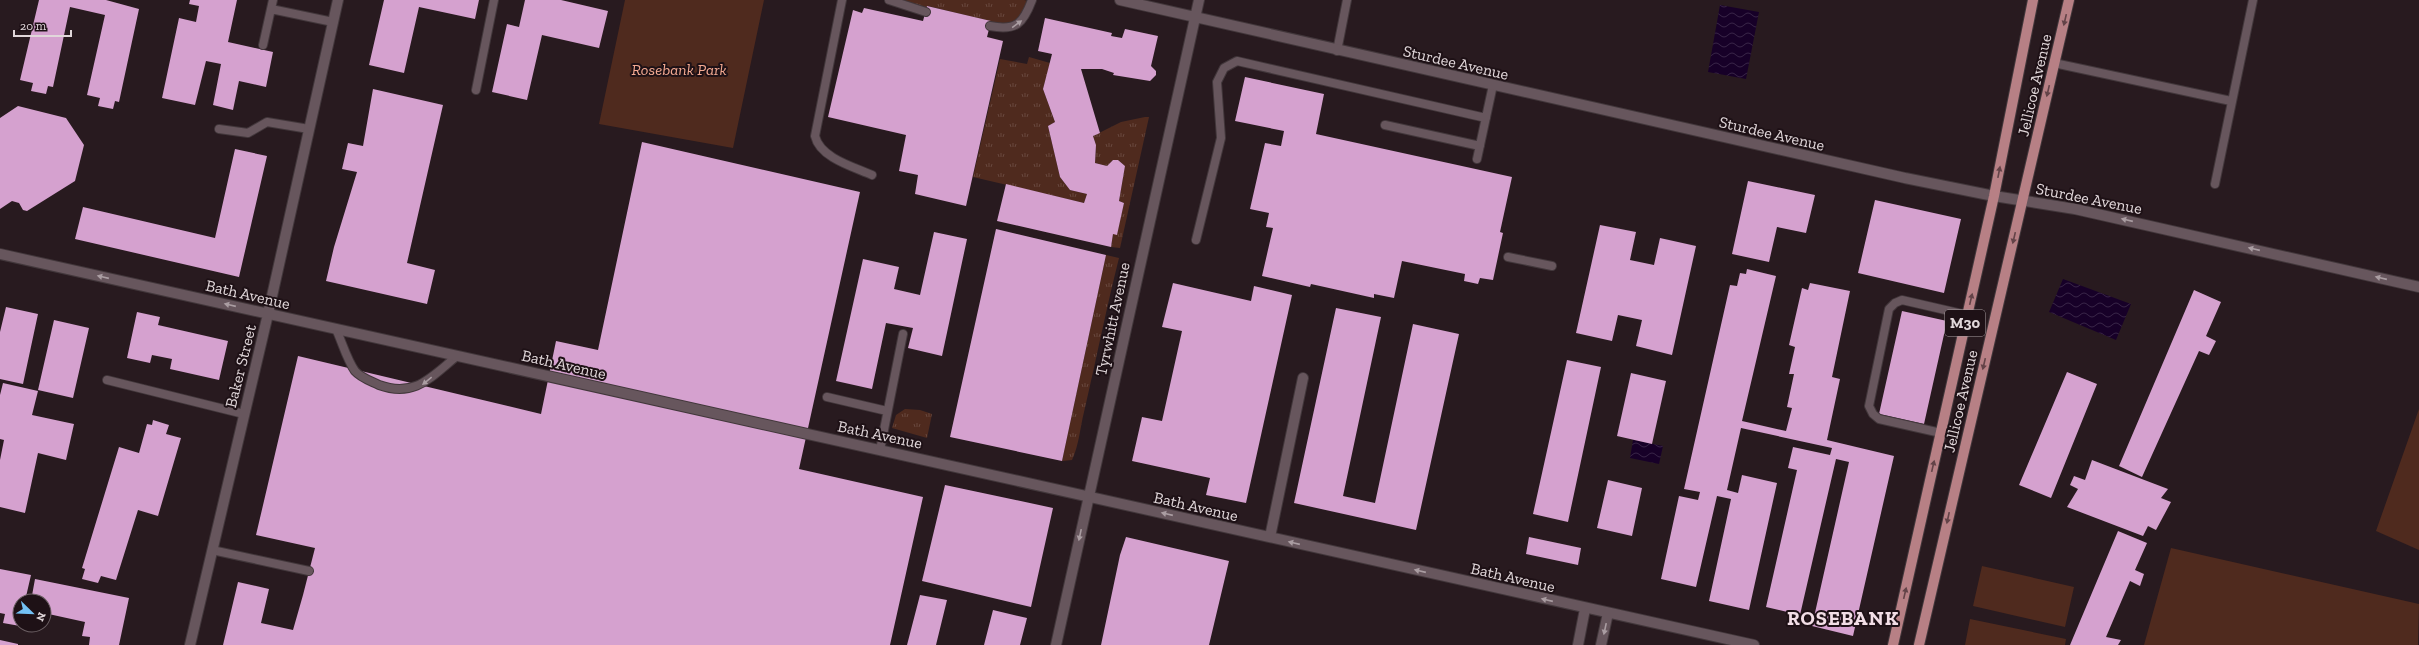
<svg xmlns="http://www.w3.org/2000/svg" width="2419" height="645" font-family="'Zilla Slab',serif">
<defs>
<pattern id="grass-tufts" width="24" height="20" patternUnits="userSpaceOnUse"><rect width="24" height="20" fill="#4f2a1e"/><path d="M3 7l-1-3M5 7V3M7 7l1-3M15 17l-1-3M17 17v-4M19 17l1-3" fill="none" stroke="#68483e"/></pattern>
<pattern id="water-waves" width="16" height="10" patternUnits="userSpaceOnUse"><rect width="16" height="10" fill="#170028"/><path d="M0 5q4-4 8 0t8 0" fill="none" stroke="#382447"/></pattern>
</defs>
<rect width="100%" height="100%" fill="#281a1f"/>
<!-- grass -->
<path fill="url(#grass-tufts)" d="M889,0H1024L1028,1L1021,22L990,26V21L928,6L926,12Z
M1029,57L1050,63L1043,89L1055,122L1048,126L1060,177L1070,190L1087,194L1084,203L973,177L1000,59L1027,64Z
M1145,117H1149L1120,248L1111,247L1113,234H1117L1124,203L1119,201L1125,166L1118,160H1113L1107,166L1095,163L1096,145L1093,136L1121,122Z
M1106,255L1119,258C1106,309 1096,361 1084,412C1080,428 1079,445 1072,460L1062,461Z
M905,409L920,410L932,414L927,438L892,428L896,415Z"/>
<!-- park -->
<path fill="#4f2a1e" d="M625,0H764L733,148L599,124Z
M2419,409V550L2376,531Z
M2171,548L2419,604L2418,645H2144Z
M1982,566L2074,587L2065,627L1973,606Z
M1970,619L2066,639L2065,645H1965Z"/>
<!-- water -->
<path fill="url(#water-waves)" d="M1720,5L1759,12L1746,79L1708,72Z
M2063,279L2131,304L2116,340L2049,312Z
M1633,440L1663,446L1659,464L1630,458Z"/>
<!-- building -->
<path fill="#d5a1cf" d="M39,0H106L139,9L119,102L115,101L113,109L98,106L100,98L87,95L105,15L70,7L53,87L48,86L46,94L31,91L33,83L20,80Z
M190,0H237L228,42L273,52L266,87L239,81L233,110L213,105L221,64L206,61L195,105L162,98L179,18L196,22L199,6L189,4Z
M384,0H479L475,19L419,7L404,73L369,65Z
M525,0H561L608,11L599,48L542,35L527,100L492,92L507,24L519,27Z
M927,6L991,21L987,37L1003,41L966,206L915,194L918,175L899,171L906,135L828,117L853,10L862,13L864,8L923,21Z
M1045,18L1112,33L1111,36L1122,38L1125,29L1158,36L1151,66L1156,71V75L1150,81L1113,75L1114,73L1102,69H1081L1100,133L1093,136L1096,145L1095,163L1107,166L1113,160H1118L1125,166L1119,201L1124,203L1117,235L1113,234L1111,247L997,221L1006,184L1084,203L1087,194L1070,190L1060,177L1048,126L1055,122L1043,89L1052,54L1038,51Z
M1245,77L1324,94L1316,134L1512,177L1500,232L1503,233L1493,280L1480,278L1478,284L1464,281L1465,274L1402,261L1394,298L1374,294V298L1311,284L1310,287L1262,276L1273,228L1266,227L1269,213L1250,209L1265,143L1281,146L1284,131L1235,121Z
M373,89L443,105L407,263L435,270L427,304L326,281L334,247L357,172L342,169L348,143L363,146Z
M18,106L66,118L84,145L75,181L27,211L23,210L19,203L12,201L0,209V118Z
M642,142L860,192L799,469L923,497L890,645H223L238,582L269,589L261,623L293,630L303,595L315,548L256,535L298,356L541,414L556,341L598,350Z
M235,149L267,156L239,277L75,239L83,207L215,238Z
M1748,181L1815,195L1806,233L1777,227L1769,262L1732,254Z
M1875,200L1961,219L1944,293L1858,273Z
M1600,225L1636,232L1630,260L1654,265L1660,238L1696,246L1672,355L1636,346L1642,320L1618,315L1612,341L1576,333Z
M996,229L1106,255L1062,461L950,437Z
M934,232L967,239L942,356L908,348L913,328L886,323L872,389L836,381L863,259L899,267L894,289L920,295Z
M1747,269L1776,276L1742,421L1786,431L1792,408L1787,407L1794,374H1789L1795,347L1789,345L1802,288L1808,290L1810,283L1850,291L1832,377L1840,379L1827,440L1894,456L1853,636L1812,626L1849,462L1836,459L1800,615L1766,607L1797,470L1788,468L1793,447L1830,455L1832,448L1741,428L1727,490L1738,493L1742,475L1777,483L1749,610L1709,601L1731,499L1717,496L1696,587L1661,579L1679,496L1698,500L1700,492L1684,489L1730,285L1737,286L1740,273L1746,274Z
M1173,283L1251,301L1254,286L1292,295L1246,503L1206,495L1210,478L1132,461L1142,417L1162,421L1182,331L1162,327Z
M2194,290L2221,302L2206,336L2216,341L2209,355L2199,351L2142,477L2119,466Z
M6,307L38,314L23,384L0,379V332Z
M1336,308L1381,317L1343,496L1375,503L1413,324L1459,334L1416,530L1294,503Z
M1902,311L1947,321L1924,424L1879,414Z
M137,312L160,317L158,325L228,341L219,380L170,369L172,359L152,355L150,363L127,358Z
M54,320L89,328L73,398L38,390Z
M1567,360L1601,367L1568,522L1533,514Z
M2067,372L2097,384L2051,498L2019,485Z
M1631,373L1666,381L1652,444L1617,436Z
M3,383L38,391L32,415L74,424L66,460L38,453L25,513L0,507V460L4,440L0,439V395Z
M153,420L169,425L166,434L181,438L158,516L138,510L116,580L101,576L98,583L82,579L85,569L82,568L119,447L139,453L147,424L152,425Z
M2092,460L2168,489L2161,498L2171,502L2156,530L2148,526L2143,536L2067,507L2078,489L2070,485L2074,476L2085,480Z
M1608,480L1642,488L1632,536L1597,528Z
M945,485L1053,508L1031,607L922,581Z
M2118,531L2147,543L2135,570L2144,574L2140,586L2130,581L2106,637L2121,640L2118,645H2070Z
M1126,537L1229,561L1209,645H1101L1120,555Z
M1529,537L1581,548L1578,565L1526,554Z
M0,569L31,575L25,601H20V626L3,623L5,614L0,613Z
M35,579L129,598L119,645H89L90,637L82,636L85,622L44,613V601H31Z
M920,595L947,600L936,645H907Z
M993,610L1027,618L1020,645H984Z
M0,640L18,644V645H0Z"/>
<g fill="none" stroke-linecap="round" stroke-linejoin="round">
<defs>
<path id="service" d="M842,0L815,136C820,158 854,167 872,175
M889,0L926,12
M271,9L333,22
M990,26C1016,31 1023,24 1032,0
M263,45L273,0
M1337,51L1347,0
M2054,63L2231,101
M476,90L494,0
M1385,125L1480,146
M219,129L248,133L267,122L309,129
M1477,159L1493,85
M2215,184L2253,0
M1196,240L1221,138L1217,82L1224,68L1237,61L1486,118
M1508,257L1552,266
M336,329C342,342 347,360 355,371C361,378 371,381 379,385C415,398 431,377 457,356
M107,380L244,414
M827,397L887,411
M1941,433L1879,419L1873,414L1869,406L1889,309L1895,303L1902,300L1967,315
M880,450L903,334
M212,550L309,571"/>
<path id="minor" d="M1120,0L1905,178L1994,196L2075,209L2419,287
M0,254L1754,645
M1270,537L1303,378
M190,645L268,314L338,0
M1056,645L1199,0
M1578,645L1585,609
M1601,645L1608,613"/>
<path id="primary" d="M1893,645L1994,196L2033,0
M1919,645L2069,0"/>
</defs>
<!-- service casing -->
<use href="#service" stroke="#42373b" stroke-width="10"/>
<!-- minor casing -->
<use href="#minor" stroke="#42373b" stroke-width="12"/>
<!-- primary casing -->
<use href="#primary" stroke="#42373b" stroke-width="12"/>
<!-- service -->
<use href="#service" stroke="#67565d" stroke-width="8"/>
<!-- minor -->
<use href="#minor" stroke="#67565d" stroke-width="10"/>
<!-- primary -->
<use href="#primary" stroke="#b78085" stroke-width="10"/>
</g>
<!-- one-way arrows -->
<defs><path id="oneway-solid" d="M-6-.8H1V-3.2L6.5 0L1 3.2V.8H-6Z"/></defs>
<g fill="#634348">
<use href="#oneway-solid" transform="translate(2065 20) rotate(103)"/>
<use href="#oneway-solid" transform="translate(2048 91) rotate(103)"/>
<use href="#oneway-solid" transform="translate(1999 172) rotate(-79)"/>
<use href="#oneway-solid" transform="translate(2014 238) rotate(103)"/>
<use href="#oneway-solid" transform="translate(1971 299) rotate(-77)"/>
<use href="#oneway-solid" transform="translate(1984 364) rotate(103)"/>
<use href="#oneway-solid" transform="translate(1933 466) rotate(-77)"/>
<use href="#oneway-solid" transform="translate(1948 518) rotate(102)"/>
<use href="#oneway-solid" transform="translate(1905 593) rotate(-77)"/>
</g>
<g fill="#aa9da2">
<use href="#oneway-solid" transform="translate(1017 24) rotate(-36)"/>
<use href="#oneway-solid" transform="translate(2127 220) rotate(-167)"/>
<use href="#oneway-solid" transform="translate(2254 249) rotate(-167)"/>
<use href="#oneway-solid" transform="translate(103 277) rotate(-167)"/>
<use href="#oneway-solid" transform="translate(2381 278) rotate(-167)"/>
<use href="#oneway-solid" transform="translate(230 305) rotate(-167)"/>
<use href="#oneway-solid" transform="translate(427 381) rotate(141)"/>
<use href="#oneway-solid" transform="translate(1167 514) rotate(-167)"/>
<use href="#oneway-solid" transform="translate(1080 535) rotate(102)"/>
<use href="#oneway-solid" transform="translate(1294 543) rotate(-167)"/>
<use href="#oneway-solid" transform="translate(1420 571) rotate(-167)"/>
<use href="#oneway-solid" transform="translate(1547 600) rotate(-167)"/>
<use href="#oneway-solid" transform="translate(1605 629) rotate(102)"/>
</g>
<g text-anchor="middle" stroke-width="4" stroke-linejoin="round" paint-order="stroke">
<!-- shield labels -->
<rect fill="#1e1116" stroke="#a69c9f" stroke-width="1" x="1945" y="310" width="40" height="26" rx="3"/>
<g font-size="15" font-weight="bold" fill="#e1d7da">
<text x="1965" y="328">M30</text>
</g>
<!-- street labels -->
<g font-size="16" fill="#e1d7da" stroke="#1e1116">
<text transform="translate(1456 62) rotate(13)" y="6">Sturdee Avenue</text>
<text transform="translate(2034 85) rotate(-77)" y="6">Jellicoe Avenue</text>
<text transform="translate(1772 133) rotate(13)" y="6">Sturdee Avenue</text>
<text transform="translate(2089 198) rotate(11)" y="6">Sturdee Avenue</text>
<text transform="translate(248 294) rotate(13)" y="6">Bath Avenue</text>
<text transform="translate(1112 319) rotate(-78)" y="6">Tyrwhitt Avenue</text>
<text transform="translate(564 364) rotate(13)" y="6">Bath Avenue</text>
<text transform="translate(240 366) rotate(-76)" y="6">Baker Street</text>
<text transform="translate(1960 401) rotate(-77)" y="6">Jellicoe Avenue</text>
<text transform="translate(880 434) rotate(12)" y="6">Bath Avenue</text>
<text transform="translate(1196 506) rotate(13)" y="6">Bath Avenue</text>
<text transform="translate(1513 577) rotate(13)" y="6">Bath Avenue</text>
</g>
<!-- park labels -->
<g font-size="16" font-style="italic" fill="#f4aa92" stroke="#1e1116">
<text x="679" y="75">Rosebank Park</text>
</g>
<!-- district labels -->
<g font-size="20" font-weight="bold" letter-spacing="1" fill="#f2dee6" stroke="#1e1116">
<text x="1843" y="625">ROSEBANK</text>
</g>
</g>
<!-- north arrow -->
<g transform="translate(32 613) rotate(113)"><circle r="19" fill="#1e1116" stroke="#6c6064"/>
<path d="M0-3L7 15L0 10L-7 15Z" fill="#73c1f5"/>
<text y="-6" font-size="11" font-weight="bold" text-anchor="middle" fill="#e1d7da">N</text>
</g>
<!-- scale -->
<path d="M14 30v6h57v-6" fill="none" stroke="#e1d7da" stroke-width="2"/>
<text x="20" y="30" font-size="12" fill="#e1d7da" stroke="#1e1116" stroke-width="3" paint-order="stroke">20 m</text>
</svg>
